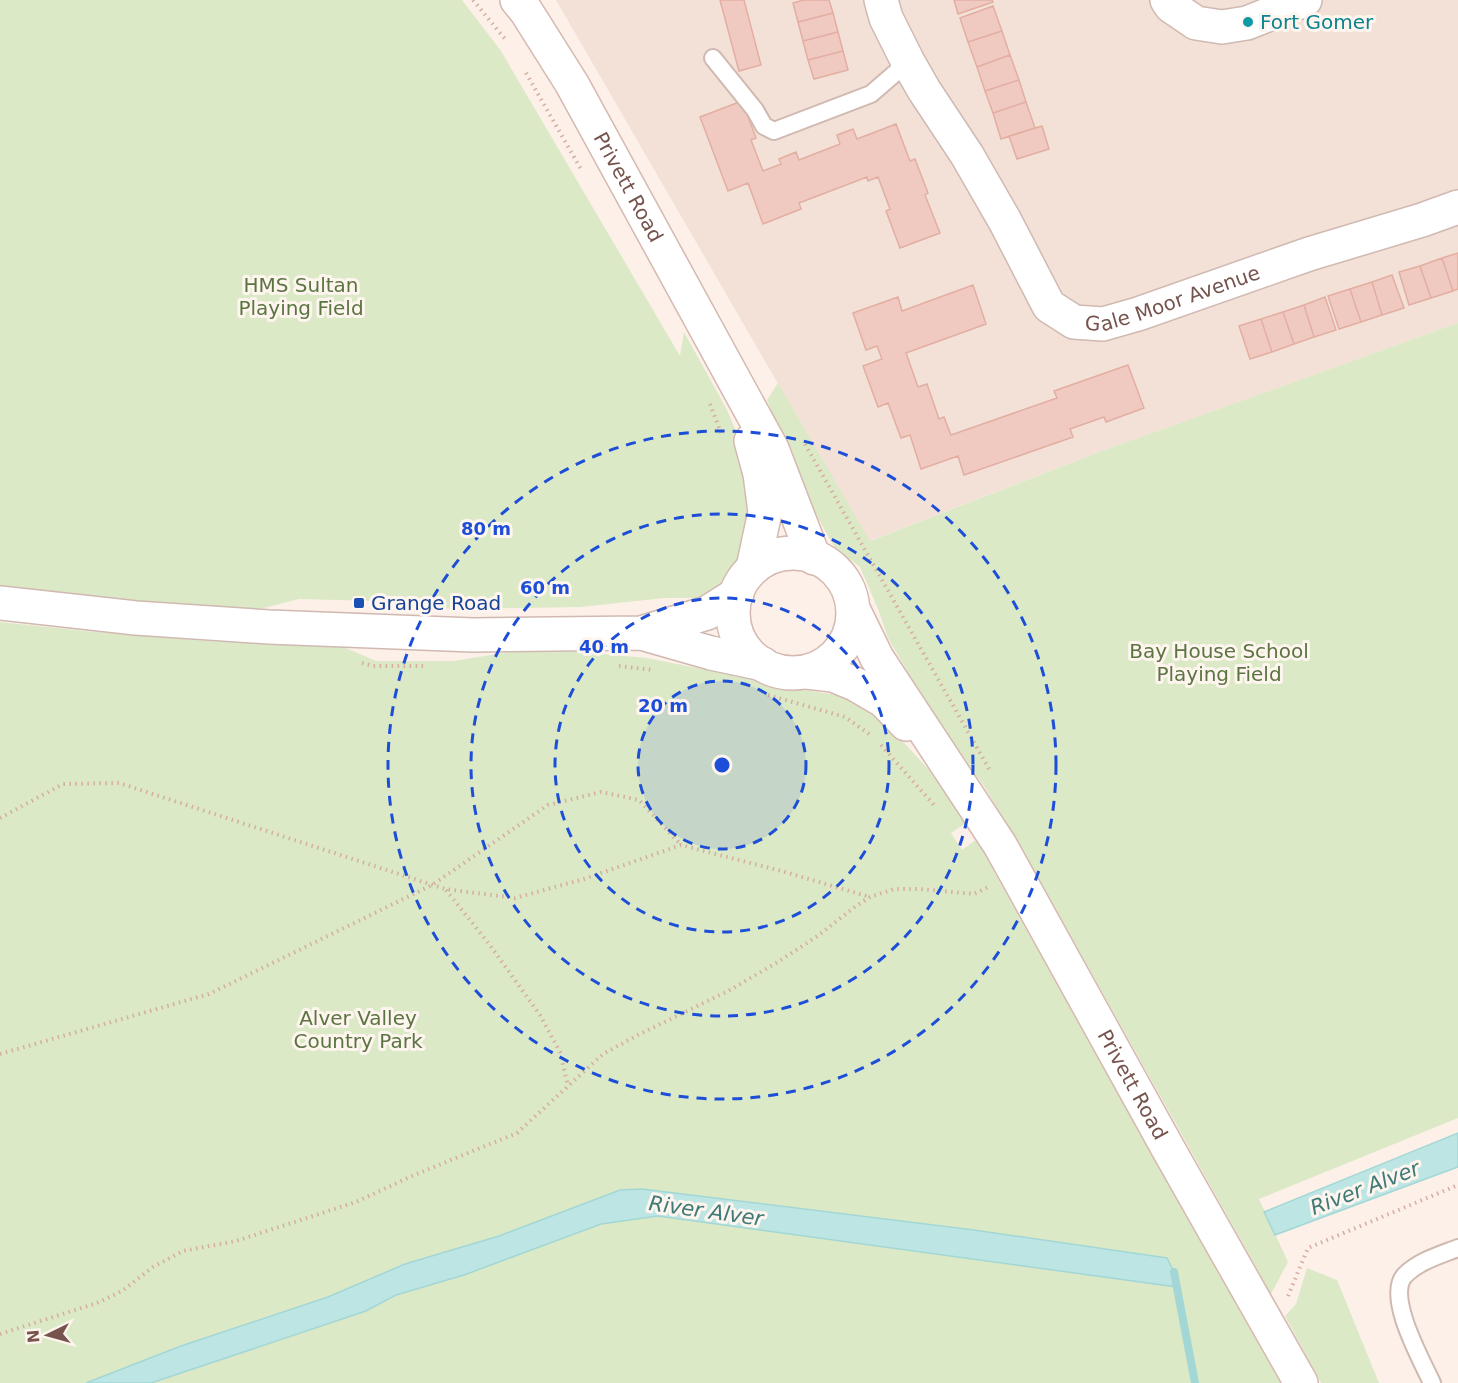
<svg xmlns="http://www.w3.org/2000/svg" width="1458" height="1383" font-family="'DejaVu Sans',sans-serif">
<rect width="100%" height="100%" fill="#fcf0e8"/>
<!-- residential -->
<path fill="#f3e1d7" d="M556,0H1458V323L1099,452L869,541Z"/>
<!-- green -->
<path fill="#dce9c7" d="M0,0H462L501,51L680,356L684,332L726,408L743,447L753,502L741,570L711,598H665L580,607L452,609L376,601L299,599L248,612L0,590Z
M1458,323V1118L1259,1199L1288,1262L1271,1294L1063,922L986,789L929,708L888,638L878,609L860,567L835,548L806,497L767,400L778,383L870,541L1099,452Z
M0,622L85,631L206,641L341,646L376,661H453L530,649L569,651L647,658L811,691L837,695L863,704L886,723L929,770L966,823L951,833L962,850L977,839L999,881L1284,1383H0Z
M1307,1268L1337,1280L1379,1383H1321L1285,1316L1296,1304Z"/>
<!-- water -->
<path fill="#bde5e3" stroke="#a3d7d5" stroke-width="1.5" d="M1458,1133V1167L1275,1235L1264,1212Z
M642,1189L974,1230L1167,1258L1174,1272L1177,1287L658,1216L601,1224L464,1275L396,1295L366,1311L151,1383H86L181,1346L328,1297L405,1264L499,1236L620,1190Z"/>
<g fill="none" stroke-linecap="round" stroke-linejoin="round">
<!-- stream -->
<path stroke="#a3d7d5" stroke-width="8" d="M1174,1272L1195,1383"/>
</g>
<!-- building -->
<path fill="#f0cac1" stroke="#e3aea2" stroke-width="1.5" d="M720,0H744L761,65L739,71Z
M804,0H829L833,13L798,22L793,3Z
M954,0H992L993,2L958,14Z
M993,6L1002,31L968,42L960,18Z
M833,13L838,32L803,41L798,22Z
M1002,31L1010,55L977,67L968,42Z
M838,32L843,51L808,60L803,41Z
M843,51L848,70L814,79L808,60Z
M1010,55L1019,80L985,91L977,67Z
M1019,80L1026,102L993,113L985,91Z
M742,101L756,138L751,140L763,171L781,164L779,159L796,152L799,160L840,144L837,135L853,129L857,139L896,124L910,161L915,159L928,193L925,195L940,233L900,248L886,211L890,209L878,177L868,181L867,177L799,203L801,209L763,224L748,183L728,191L700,117Z
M1026,102L1035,128L1001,139L993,113Z
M1042,126L1049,149L1017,159L1009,136Z
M1458,253V289L1453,291L1442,258Z
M1442,258L1453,291L1431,298L1420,266Z
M1420,266L1431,298L1409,305L1399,272Z
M1392,275L1404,308L1382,315L1372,282Z
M1372,282L1382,315L1361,322L1350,289Z
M973,285L986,324L906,353L918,387L927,384L939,419L944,417L951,435L1057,398L1054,391L1128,365L1144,408L1106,422L1104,417L1070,429L1073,437L964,475L958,456L921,469L910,435L901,438L888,403L878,407L863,366L882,359L877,346L866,350L853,313L898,297L902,311Z
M1350,289L1361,322L1339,329L1328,296Z
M1325,297L1336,330L1314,337L1304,305Z
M1304,305L1314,337L1294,344L1283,312Z
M1283,312L1294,344L1272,352L1261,319Z
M1261,319L1272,352L1250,359L1239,326Z"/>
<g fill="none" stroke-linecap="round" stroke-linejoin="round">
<defs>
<path id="service" d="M713,58L755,110L764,126L774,131L871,94L908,62
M1432,1383C1422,1361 1385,1296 1405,1275C1419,1261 1440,1255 1458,1248"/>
<g id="minor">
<path id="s1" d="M881,0L886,18L908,62L924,90L967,155L1005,221L1049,306L1074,322L1103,324L1138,314L1309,254L1422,220L1458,207"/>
<path d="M1167,0L1171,6L1196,23L1222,27L1247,23L1305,0"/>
</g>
<path id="tertiary" d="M0,603L136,618L269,627L473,635L641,633L707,613L737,594
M641,633L711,653L763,664"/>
<g id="secondary">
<path id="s2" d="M517,0L526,11L572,84L772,449L814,558"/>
<path d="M751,441L760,474L765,512L753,568"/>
<circle cx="793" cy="613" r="60"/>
<path id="s3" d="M854,611L877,658L1000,845L1170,1152L1301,1383"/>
<path d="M807,672L833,675L855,684L884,701L906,724"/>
</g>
</defs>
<!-- service casing -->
<use href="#service" stroke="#d0b9b1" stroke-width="20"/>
<!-- minor casing -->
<use href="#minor" stroke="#d0b9b1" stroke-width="36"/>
<!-- tertiary casing -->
<use href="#tertiary" stroke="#d0b9b1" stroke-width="36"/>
<!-- secondary casing -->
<use href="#secondary" stroke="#d5b9b1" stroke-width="36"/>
<!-- path -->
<path stroke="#d6ada3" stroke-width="4" stroke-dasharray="1.5 4.5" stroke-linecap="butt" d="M473,0L505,39
M526,73L582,171
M710,404L721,433
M805,444L989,769
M362,663L373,666H426
M619,666L653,670
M768,695L845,717L872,736
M881,745L934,805
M0,818L63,784L119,783L445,889L515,898L584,879L681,845L785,872L870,897
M446,890L489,944L540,1015L560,1052L568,1086
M0,1054L209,994L432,885L548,805L601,792L639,800L681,845
M1288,1296L1308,1248L1458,1185
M0,1334L97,1303L122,1291L153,1267L183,1251L236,1241L356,1202L412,1176L517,1133L603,1054L636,1036L728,991L778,962L819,935L856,906L870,897L894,889H920L974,894L990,886"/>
<!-- service -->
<use href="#service" stroke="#fff" stroke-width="16"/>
<!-- minor -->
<use href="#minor" stroke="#fff" stroke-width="33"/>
<!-- tertiary -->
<use href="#tertiary" stroke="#fff" stroke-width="33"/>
<!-- secondary -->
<use href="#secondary" stroke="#fff" stroke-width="33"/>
</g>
<!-- distance rings -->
<circle cx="722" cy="765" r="84" fill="#1d4ed8" fill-opacity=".12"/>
<g fill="none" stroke="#1d4ed8" stroke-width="3" stroke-dasharray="10 8">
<circle cx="722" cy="765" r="84"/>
<circle cx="722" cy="765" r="167"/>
<circle cx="722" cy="765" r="251"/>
<circle cx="722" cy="765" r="334"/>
</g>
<!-- markers -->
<circle fill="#0f9aa8" stroke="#fef5ef" stroke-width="2" cx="1248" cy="22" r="6"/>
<rect fill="#1a4fb4" stroke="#fef5ef" stroke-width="2" x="353" y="597" width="12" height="12" rx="3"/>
<g text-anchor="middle" stroke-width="6" stroke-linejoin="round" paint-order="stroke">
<!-- culture labels -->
<g font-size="20" fill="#0d838f" stroke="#fef5ef" text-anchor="start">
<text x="1260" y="29">Fort Gomer</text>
</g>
<!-- street labels -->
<g font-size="20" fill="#76534d" stroke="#fef5ef">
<text dy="7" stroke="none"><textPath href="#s2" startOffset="218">Privett Road</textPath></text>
<text dy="7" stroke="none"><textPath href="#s1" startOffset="482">Gale Moor Avenue</textPath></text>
<text dy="7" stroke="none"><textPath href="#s3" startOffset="550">Privett Road</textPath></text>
</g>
<!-- park labels -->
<g font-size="20" fill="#5b7542" stroke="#fef5ef">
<text x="301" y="292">HMS Sultan<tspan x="301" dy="23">Playing Field</tspan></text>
<text x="1219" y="658">Bay House School<tspan x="1219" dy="23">Playing Field</tspan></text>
<text x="358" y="1025">Alver Valley<tspan x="358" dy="23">Country Park</tspan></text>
</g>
<!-- transit labels -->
<g font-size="20" fill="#164399" stroke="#fef5ef" text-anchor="start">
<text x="371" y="610">Grange Road</text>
</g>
<!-- water labels -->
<g font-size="21" font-style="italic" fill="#407a78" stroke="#fef5ef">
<text transform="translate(1365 1188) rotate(-21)" y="7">River Alver</text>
<text transform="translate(706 1211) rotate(8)" y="7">River Alver</text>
</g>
</g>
<circle cx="722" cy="765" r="9" fill="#1d4ed8" stroke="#fef5ef" stroke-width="3"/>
<g font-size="18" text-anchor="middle" font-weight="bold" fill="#1d4ed8" stroke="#fef5ef" stroke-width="6" stroke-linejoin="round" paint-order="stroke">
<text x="486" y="535">80 m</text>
<text x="545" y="594">60 m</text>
<text x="604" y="653">40 m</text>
<text x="663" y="712">20 m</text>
</g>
<!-- north arrow -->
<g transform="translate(48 1335) rotate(265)" stroke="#fef5ef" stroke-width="4.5" paint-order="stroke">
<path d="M0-4.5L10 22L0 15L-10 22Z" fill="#76534d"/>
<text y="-9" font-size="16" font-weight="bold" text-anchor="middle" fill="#76534d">N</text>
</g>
</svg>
